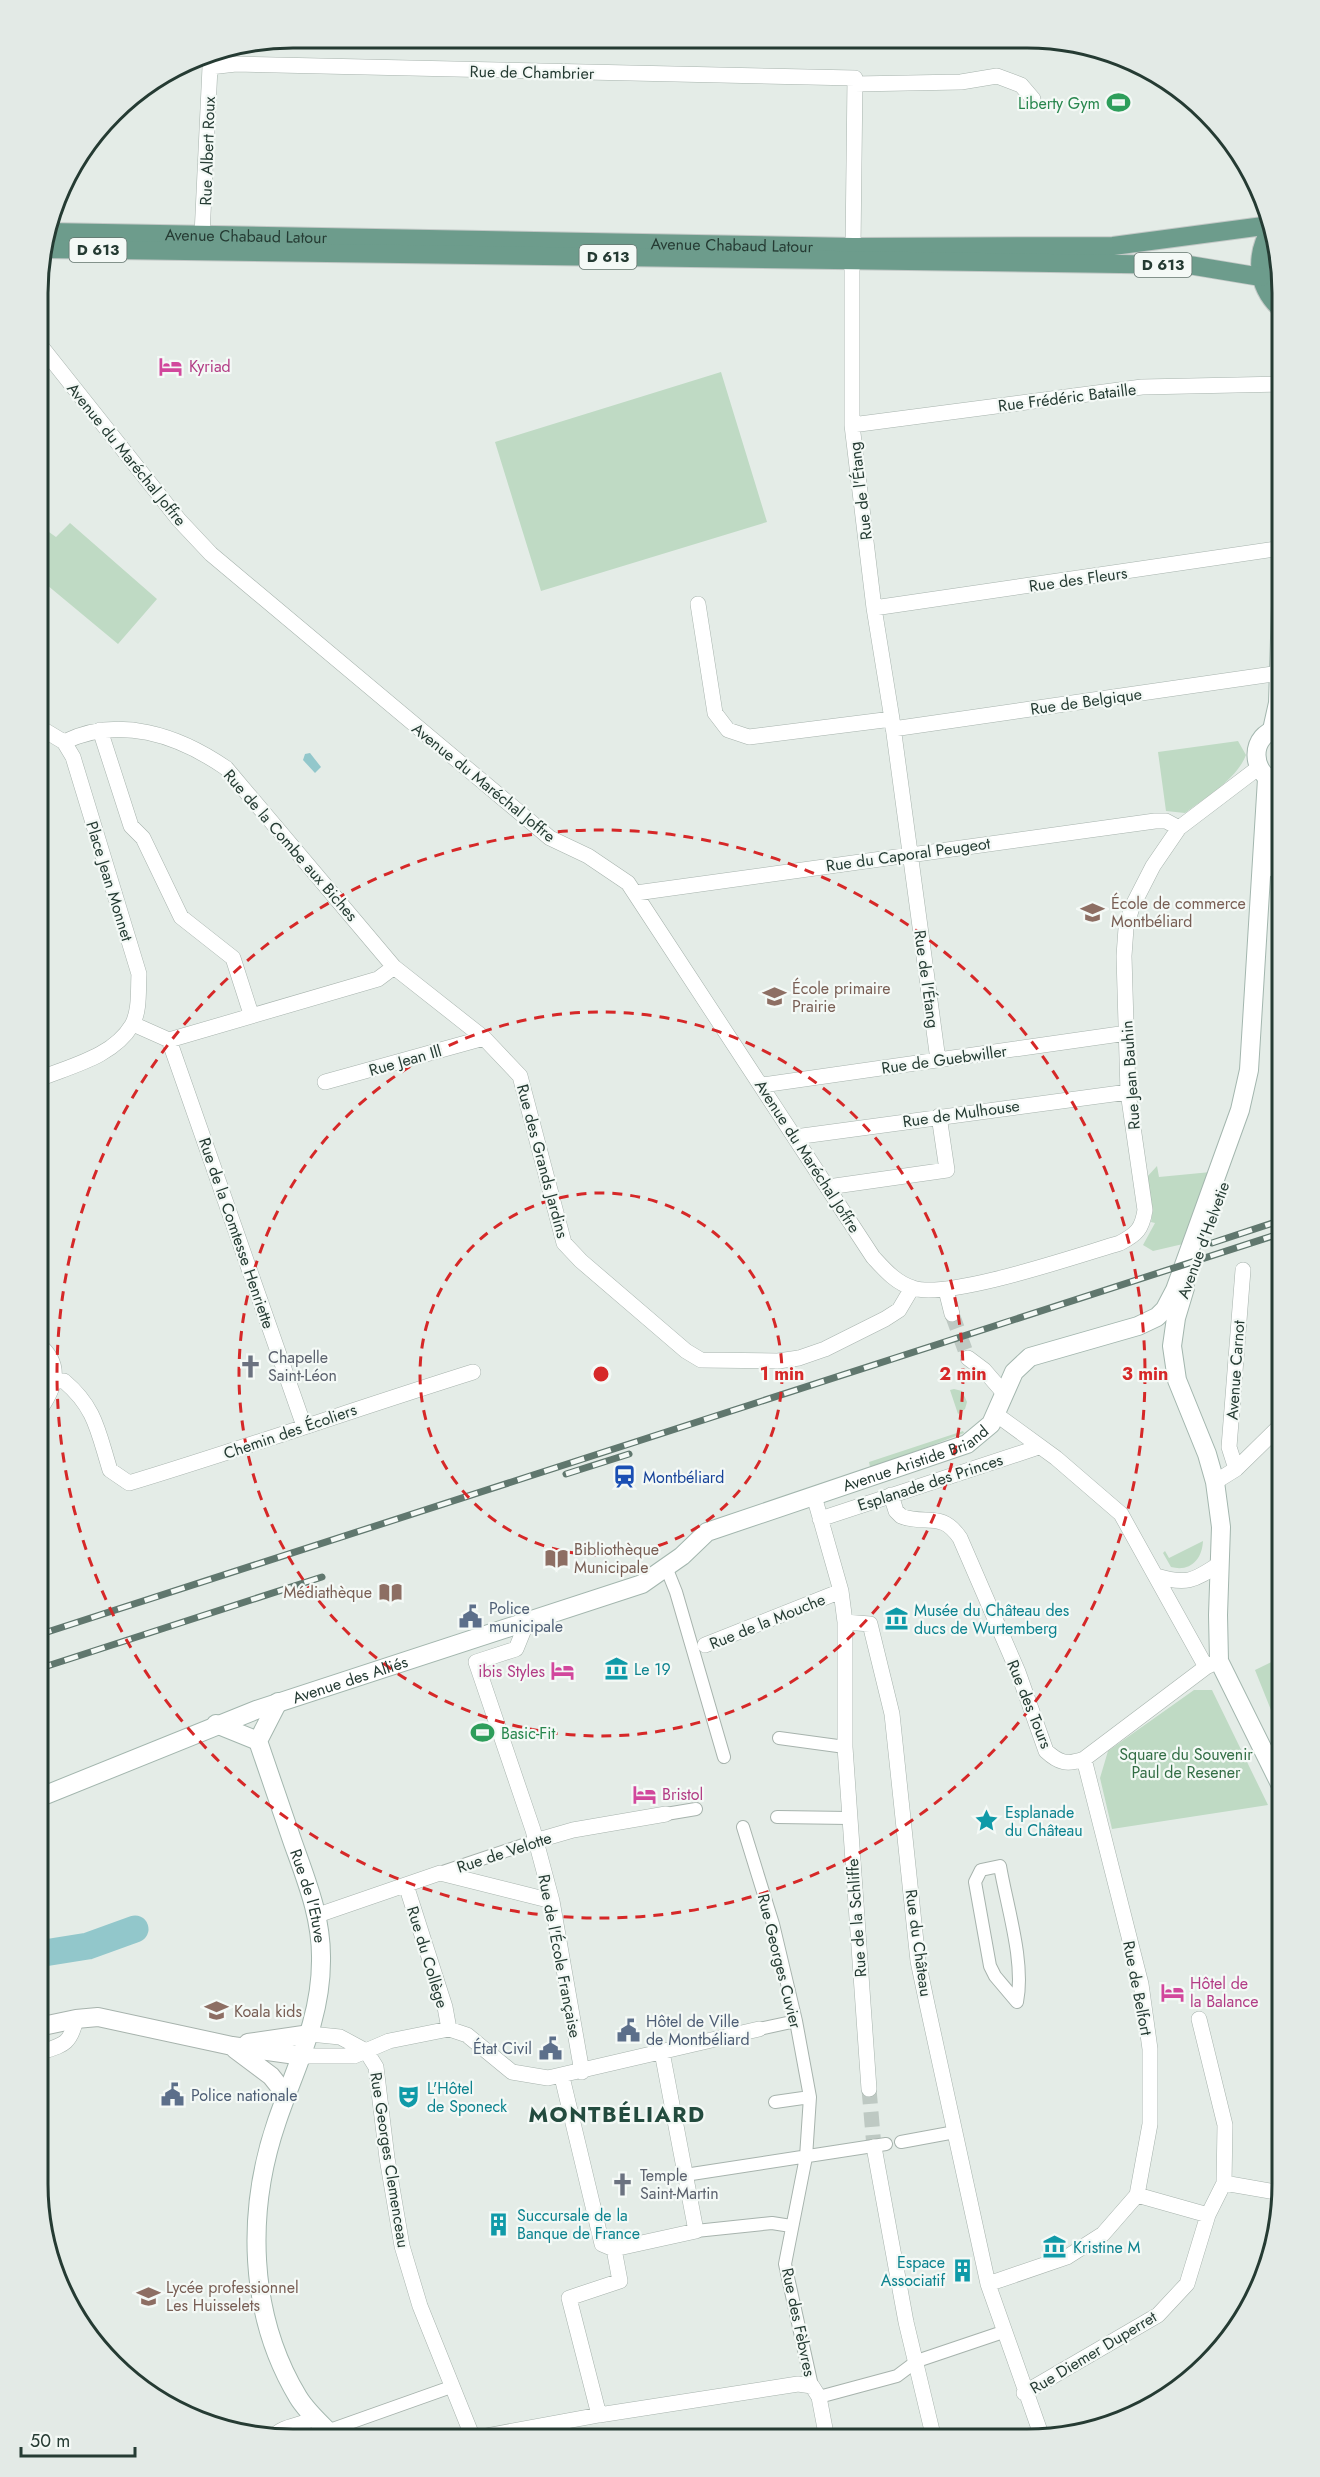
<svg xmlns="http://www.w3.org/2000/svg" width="1320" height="2477" font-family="Jost,sans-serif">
<rect width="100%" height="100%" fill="#e4ece7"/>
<!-- green -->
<path fill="#bfdac4" d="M721,372L767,522L541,591L495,442Z
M70,523L157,599L118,644L41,580L39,582V525L56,537Z
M1238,741L1246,755C1237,779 1205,798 1185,813L1166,811L1158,752Z
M1157,1166L1159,1177L1211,1172L1183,1244L1153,1251L1143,1245L1155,1223L1151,1222L1153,1209L1146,1178Z
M954,1389L962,1391L967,1402L965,1409L958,1414L950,1390Z
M963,1431L964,1433L844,1479L843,1476L870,1467L869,1462Z
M1203,1541C1202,1560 1190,1572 1171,1567L1163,1553L1165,1551L1169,1558Z
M1282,1604V1635L1271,1605Z
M1282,1657V1705L1271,1710L1255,1670Z
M1194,1690H1212L1268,1805L1112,1829L1100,1778L1108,1751Z"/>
<!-- water -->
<path fill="#92c7cb" d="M310,753L321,767L315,773L303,760L305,754Z"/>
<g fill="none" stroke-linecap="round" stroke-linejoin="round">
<!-- river -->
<path stroke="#92c7cb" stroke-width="27" d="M38,1954L88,1946L135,1929"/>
<!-- minor-tunnel -->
<path stroke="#bec9c3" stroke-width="15" stroke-dasharray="15 8" stroke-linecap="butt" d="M952,1314L968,1358
M869,2089L874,2147"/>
<defs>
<path id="pedestrian" d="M666,1567L676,1592L724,1757
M779,1738L845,1747
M666,1814L696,1809
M777,1817L849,1818
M743,1827L773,1924L796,2021L810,2097L806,2157L785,2264L812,2386
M1000,1866C1007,1907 1025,1962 1017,2002L995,1976L990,1966L975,1882L981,1870Z
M440,1873L535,1841
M759,2029L796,2021
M775,2102L810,2097
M901,2142L955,2132
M685,2175L886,2144
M696,2231L772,2223L791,2226
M819,2397L897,2376L917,2361L1003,2332
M327,2431L451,2387"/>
<path id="minor" d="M855,84L961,82L997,76L1021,85L1033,99
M202,235L210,67L236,64L855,78L853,247
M852,261V425L874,608L892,719L938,1060
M40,345L179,520L211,554L550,838L588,856L628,883L873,1257C885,1270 896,1283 913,1288C948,1300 1079,1255 1120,1243C1137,1234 1142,1229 1145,1210L1128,1092L1124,956L1126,928L1132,907L1153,866L1179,828L1258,768
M852,425L1142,387L1282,384
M698,604L715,713L728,730L749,737L892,719
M874,608L1282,548
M893,729L1280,673
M100,730L131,826L143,838L181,917L233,958L251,1014
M64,742C119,715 178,735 226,768L394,967L484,1038L520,1076L564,1243L581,1261L686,1351L701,1360L778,1361L799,1358L825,1349L885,1319L899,1310L912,1288
M636,893L1155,821H1166L1179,828
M133,1024L169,1040L378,979L394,967
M169,1040L304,1426
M39,1079C70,1066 113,1057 132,1025C140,1011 138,990 139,974L73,757L64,742L39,727
M325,1082L484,1038
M762,1085L1127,1033
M795,1137L1128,1092
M828,1187L947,1170L939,1116
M946,1290L952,1314
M968,1358L984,1370L1003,1392
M55,1381H64C96,1408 98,1432 110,1470L129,1483C245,1448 358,1408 473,1372
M38,1412C55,1389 64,1365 38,1344
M997,1415L1056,1458L1121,1514L1206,1667
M1236,1469L1229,1447L1243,1270
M1215,1482L1236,1469L1282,1424
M891,1495L896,1511L901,1516C926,1526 941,1510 960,1538L1018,1672L1046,1751C1059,1763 1067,1765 1084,1759L1206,1667L1219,1661
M814,1496L841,1591L845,1622V1747L869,2089
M820,1519L1039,1447
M1156,1576C1186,1585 1194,1581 1219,1564
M527,1622L516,1649L476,1662L533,1830L552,1901L582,2072
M845,1622L870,1624L892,1714L918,1961L927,2004L988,2284L1042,2437
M705,1645L841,1591
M535,1841L573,1830L666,1814
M406,1885L445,2007L449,2029
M318,1915L440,1873L552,1901
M310,2034L340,2037L366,2051L376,2067L387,2158L402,2246L420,2306L473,2438
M38,2053C62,2045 70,2046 76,2019
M303,2056H354L389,2041L449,2029L467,2035L512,2072L548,2078L759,2029
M562,2077L602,2244L614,2249
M874,2147L906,2322L934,2439
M1224,2183L1282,2193
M1137,2195L1208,2215
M614,2249L696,2231L662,2052
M988,2284L1067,2257L1103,2234L1137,2195L1150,2124V2049L1141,1984L1084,1759
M1024,2393L1158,2315L1187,2284L1208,2215L1224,2183L1225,2125L1199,2019
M599,2415L569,2298L620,2281L614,2249
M273,2437C284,2424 301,2427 315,2417
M475,2438L599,2415L798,2384L812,2386L819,2397L827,2439"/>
<path id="tertiary" d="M38,2027L76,2019L98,2017L232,2046L303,2056
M248,2043L310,2034
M235,2049L271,2076L286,2095"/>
<g id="secondary">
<path d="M1272,730L1278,703L1282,574"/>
<path d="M1282,784C1249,778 1247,732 1282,728"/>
<path d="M1274,868L1282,817"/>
<path d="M1185,1288L1176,1318L1172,1346L1177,1380L1207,1454L1215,1482L1221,1527L1218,1615L1219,1661L1282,1788"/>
<path id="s1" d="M278,1702L258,1741C270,1775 281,1809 293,1843C307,1882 322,1919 321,1961C321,2020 295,2068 277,2121C246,2211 248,2314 298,2397C307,2412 322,2425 334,2437"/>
<path d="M216,1724L258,1741"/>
<path id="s2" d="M38,1798L256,1710L642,1584L682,1556L707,1532L967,1444L991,1424L1014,1372L1030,1357L1138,1326L1157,1317L1165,1309L1175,1290L1240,1110L1249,1070L1267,779"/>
</g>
<g id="primary">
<path d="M1272,227C1254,255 1256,287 1282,310"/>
<path id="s3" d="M48,232L853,247L1113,246L1271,225"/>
<path d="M43,249L1189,265L1261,277"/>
</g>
</defs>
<!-- pedestrian casing -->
<use href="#pedestrian" stroke="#a7b3ad" stroke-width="14"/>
<!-- minor casing -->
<use href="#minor" stroke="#a7b3ad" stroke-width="16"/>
<!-- tertiary casing -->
<use href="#tertiary" stroke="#a7b3ad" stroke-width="20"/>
<!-- secondary casing -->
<use href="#secondary" stroke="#a3b6ae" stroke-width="20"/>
<!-- primary casing -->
<use href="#primary" stroke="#c2c8c6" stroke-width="20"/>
<!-- pedestrian -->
<use href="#pedestrian" stroke="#fff" stroke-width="12"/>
<!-- minor -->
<use href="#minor" stroke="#fff" stroke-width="15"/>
<!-- tertiary -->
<use href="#tertiary" stroke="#fff" stroke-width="18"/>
<!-- secondary -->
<use href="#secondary" stroke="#fff" stroke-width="18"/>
<!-- primary -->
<use href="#primary" stroke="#6d9c8c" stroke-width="18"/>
<defs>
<path id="rail" d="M1212,1243L1282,1220
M566,1474L629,1454
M38,1635L1282,1233
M38,1669L322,1577"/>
</defs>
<!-- rail casing -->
<use href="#rail" stroke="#60776e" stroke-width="7"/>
<!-- rail -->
<use href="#rail" stroke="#f4f9f6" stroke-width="4.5" stroke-dasharray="14" stroke-linecap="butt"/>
</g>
<!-- distance rings -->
<g fill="none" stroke="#d62828" stroke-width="3" stroke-dasharray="10 8">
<circle cx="601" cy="1374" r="181"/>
<circle cx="601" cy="1374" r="362"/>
<circle cx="601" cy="1374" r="544"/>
</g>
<!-- icons -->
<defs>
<symbol id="stadium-bare" viewBox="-9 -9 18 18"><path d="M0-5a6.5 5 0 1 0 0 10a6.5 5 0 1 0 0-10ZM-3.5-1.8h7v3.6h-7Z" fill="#2e9e5b" stroke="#f4f9f6" stroke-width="2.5" paint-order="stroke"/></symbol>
<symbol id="hotel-bare" viewBox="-9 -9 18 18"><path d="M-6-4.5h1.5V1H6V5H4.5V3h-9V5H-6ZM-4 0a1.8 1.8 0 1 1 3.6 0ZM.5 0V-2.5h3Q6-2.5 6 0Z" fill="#d1479c" stroke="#f4f9f6" stroke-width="2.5" paint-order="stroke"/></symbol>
<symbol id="university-bare" viewBox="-9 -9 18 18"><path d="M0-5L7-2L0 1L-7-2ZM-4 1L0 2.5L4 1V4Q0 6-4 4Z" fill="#8d6e63" stroke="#f4f9f6" stroke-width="2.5" paint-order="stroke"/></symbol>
<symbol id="school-bare" viewBox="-9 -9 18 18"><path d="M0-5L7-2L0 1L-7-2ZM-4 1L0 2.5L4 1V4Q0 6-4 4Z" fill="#8d6e63" stroke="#f4f9f6" stroke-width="2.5" paint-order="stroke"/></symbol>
<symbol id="church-bare" viewBox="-9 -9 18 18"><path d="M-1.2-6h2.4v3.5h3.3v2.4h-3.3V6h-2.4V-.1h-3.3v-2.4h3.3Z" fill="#6b7280" stroke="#f4f9f6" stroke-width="2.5" paint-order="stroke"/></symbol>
<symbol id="station-bare" viewBox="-9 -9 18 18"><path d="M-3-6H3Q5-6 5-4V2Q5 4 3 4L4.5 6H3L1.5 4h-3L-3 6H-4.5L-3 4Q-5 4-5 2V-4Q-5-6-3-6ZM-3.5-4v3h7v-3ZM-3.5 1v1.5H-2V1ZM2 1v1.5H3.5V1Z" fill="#1a4fb4" stroke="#f4f9f6" stroke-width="2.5" paint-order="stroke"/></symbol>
<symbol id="library-bare" viewBox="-9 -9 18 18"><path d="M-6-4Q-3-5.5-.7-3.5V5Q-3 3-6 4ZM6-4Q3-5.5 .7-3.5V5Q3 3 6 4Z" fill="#8d6e63" stroke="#f4f9f6" stroke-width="2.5" paint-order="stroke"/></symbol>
<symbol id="civic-bare" viewBox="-9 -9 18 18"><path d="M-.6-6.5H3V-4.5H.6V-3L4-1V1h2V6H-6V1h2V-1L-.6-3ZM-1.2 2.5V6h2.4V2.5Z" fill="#5c6f8a" stroke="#f4f9f6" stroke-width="2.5" paint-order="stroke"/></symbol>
<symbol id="museum-bare" viewBox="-9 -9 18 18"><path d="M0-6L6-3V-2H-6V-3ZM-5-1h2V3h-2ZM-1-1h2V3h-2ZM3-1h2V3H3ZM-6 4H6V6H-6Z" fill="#0f9aa8" stroke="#f4f9f6" stroke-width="2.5" paint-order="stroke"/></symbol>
<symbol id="sight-bare" viewBox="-9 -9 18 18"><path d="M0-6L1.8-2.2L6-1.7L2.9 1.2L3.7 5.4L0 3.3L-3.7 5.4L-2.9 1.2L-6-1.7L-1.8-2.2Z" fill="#0f9aa8" stroke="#f4f9f6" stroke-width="2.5" paint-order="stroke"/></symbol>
<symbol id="theatre-bare" viewBox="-9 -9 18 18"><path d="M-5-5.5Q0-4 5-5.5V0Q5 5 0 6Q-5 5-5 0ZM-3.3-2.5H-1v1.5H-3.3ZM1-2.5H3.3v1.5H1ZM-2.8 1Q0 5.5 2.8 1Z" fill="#0f9aa8" stroke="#f4f9f6" stroke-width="2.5" paint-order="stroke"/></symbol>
<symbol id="building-bare" viewBox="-9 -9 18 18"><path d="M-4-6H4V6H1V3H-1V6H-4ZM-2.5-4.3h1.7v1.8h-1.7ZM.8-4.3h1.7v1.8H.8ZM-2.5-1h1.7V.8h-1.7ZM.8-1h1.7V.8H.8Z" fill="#0f9aa8" stroke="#f4f9f6" stroke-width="2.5" paint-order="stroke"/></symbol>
</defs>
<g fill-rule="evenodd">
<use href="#stadium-bare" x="1102" y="86" width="33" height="33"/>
<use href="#hotel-bare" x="154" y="350" width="33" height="33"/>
<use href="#university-bare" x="1076" y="896" width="33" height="33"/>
<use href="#school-bare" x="758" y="980" width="33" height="33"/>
<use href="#church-bare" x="234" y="1350" width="33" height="33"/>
<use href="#station-bare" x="608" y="1460" width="33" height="33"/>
<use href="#library-bare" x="540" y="1542" width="33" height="33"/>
<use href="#library-bare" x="374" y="1576" width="33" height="33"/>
<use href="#civic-bare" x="454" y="1600" width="33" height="33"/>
<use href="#museum-bare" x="880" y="1602" width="33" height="33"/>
<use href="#museum-bare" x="600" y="1652" width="33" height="33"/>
<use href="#hotel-bare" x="546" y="1654" width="33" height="33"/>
<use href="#stadium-bare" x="466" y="1716" width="33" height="33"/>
<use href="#hotel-bare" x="628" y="1778" width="33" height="33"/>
<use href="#sight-bare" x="970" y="1804" width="33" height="33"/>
<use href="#hotel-bare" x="1156" y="1976" width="33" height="33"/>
<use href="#school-bare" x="200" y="1994" width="33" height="33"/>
<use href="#civic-bare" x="612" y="2014" width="33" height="33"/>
<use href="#civic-bare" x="534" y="2032" width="33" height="33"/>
<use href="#civic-bare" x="156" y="2078" width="33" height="33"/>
<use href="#theatre-bare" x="392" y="2080" width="33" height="33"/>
<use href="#church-bare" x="606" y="2168" width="33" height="33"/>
<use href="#building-bare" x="482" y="2208" width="33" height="33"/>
<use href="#museum-bare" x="1038" y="2230" width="33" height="33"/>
<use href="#building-bare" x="946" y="2254" width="33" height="33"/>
<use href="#school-bare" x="132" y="2280" width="33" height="33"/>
</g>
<g text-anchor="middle" stroke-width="4.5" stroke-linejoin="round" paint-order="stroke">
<!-- shield labels -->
<g fill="#f4f9f6" stroke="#63746e" stroke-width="1.5">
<rect x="69.5" y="238" width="57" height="24" rx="4.5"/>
<rect x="579.5" y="245" width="57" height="24" rx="4.5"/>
<rect x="1134.5" y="253" width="57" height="24" rx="4.5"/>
</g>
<g font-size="15" font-weight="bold" fill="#253b33">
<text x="98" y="255">D 613</text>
<text x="608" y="262">D 613</text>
<text x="1163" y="270">D 613</text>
</g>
<!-- street labels -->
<g font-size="16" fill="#253b33" stroke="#f4f9f6">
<text transform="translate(532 72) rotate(1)" y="6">Rue de Chambrier</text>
<text transform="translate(207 151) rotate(-88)" y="6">Rue Albert Roux</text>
<text dy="6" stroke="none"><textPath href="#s3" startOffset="198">Avenue Chabaud Latour</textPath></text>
<text dy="6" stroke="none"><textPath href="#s3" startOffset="684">Avenue Chabaud Latour</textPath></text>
<text transform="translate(1067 397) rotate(-7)" y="6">Rue Frédéric Bataille</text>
<text transform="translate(127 454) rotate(51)" y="6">Avenue du Maréchal Joffre</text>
<text transform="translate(860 491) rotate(-97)" y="6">Rue de l'Étang</text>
<text transform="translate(1078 579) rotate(-8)" y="6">Rue des Fleurs</text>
<text transform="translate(1086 701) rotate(-8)" y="6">Rue de Belgique</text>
<text transform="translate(484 782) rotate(39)" y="6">Avenue du Maréchal Joffre</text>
<text transform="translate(291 845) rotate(49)" y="6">Rue de la Combe aux Biches</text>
<text transform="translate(908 854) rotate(-8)" y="6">Rue du Caporal Peugeot</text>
<text transform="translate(110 881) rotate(73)" y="6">Place Jean Monnet</text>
<text transform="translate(927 979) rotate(82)" y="6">Rue de l'Étang</text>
<text transform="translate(944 1059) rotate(-8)" y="6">Rue de Guebwiller</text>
<text transform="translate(405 1060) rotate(-16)" y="6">Rue Jean Ill</text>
<text transform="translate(1130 1075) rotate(-94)" y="6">Rue Jean Bauhin</text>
<text transform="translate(961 1113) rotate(-8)" y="6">Rue de Mulhouse</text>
<text transform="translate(808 1156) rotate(57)" y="6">Avenue du Maréchal Joffre</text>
<text transform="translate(543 1161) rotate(75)" y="6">Rue des Grands Jardins</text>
<text transform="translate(237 1233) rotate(71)" y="6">Rue de la Comtesse Henriette</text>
<text transform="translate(1203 1240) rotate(-70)" y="6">Avenue d'Helvetie</text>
<text transform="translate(1235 1370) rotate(-86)" y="6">Avenue Carnot</text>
<text transform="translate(290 1431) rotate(-19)" y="6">Chemin des Écoliers</text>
<text dy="6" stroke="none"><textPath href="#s2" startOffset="946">Avenue Aristide Briand</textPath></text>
<text transform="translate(930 1482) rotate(-18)" y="6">Esplanade des Princes</text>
<text transform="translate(767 1621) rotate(-22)" y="6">Rue de la Mouche</text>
<text dy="6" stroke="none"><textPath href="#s2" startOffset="334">Avenue des Alliés</textPath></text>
<text transform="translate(1030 1704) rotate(68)" y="6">Rue des Tours</text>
<text transform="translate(504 1852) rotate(-18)" y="6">Rue de Velotte</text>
<text dy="6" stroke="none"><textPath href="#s1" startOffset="207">Rue de l'Etuve</textPath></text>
<text transform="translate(856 1918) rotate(-94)" y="6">Rue de la Schliffe</text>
<text transform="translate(919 1943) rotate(82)" y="6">Rue du Château</text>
<text transform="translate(560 1956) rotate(79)" y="6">Rue de l'École Française</text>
<text transform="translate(428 1957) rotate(73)" y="6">Rue du Collège</text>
<text transform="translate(780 1961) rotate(76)" y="6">Rue Georges Cuvier</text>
<text transform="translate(1138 1988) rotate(79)" y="6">Rue de Belfort</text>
<text transform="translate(390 2160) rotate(81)" y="6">Rue Georges Clemenceau</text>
<text transform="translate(799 2322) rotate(78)" y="6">Rue des Fèbvres</text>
<text transform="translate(1093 2352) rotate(-31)" y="6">Rue Diemer Duperret</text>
</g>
<!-- leisure labels -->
<g font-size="16" fill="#27864d" stroke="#f4f9f6" text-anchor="end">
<text x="1100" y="109">Liberty Gym</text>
<text x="501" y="1739" text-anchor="start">Basic-Fit</text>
</g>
<!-- hotel labels -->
<g font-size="16" fill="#b23c85" stroke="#f4f9f6" text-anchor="start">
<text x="189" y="372">Kyriad</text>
<text x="545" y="1677" text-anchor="end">ibis Styles</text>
<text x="662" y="1800">Bristol</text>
<text x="1190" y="1989">Hôtel de<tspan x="1190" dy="18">la Balance</tspan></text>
</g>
<!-- education labels -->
<g font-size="16" fill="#785e54" stroke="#f4f9f6" text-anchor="start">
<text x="1111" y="909">École de commerce<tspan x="1111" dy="18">Montbéliard</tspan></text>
<text x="792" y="994">École primaire<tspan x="792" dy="18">Prairie</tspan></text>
<text x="574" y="1555">Bibliothèque<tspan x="574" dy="18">Municipale</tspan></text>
<text x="372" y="1598" text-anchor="end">Médiathèque</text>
<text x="234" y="2017">Koala kids</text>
<text x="166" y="2293">Lycée professionnel<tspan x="166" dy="18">Les Huisselets</tspan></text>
</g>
<!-- worship labels -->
<g font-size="16" fill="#5b616d" stroke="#f4f9f6" text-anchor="start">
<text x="268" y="1363">Chapelle<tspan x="268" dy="18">Saint-Léon</tspan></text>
<text x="640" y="2181">Temple<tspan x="640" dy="18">Saint-Martin</tspan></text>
</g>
<!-- transit labels -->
<g font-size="16" fill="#164399" stroke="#f4f9f6" text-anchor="start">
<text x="643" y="1483">Montbéliard</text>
</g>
<!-- service labels -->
<g font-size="16" fill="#4e5e75" stroke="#f4f9f6" text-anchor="start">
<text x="489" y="1614">Police<tspan x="489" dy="18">municipale</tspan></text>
<text x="646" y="2027">Hôtel de Ville<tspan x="646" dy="18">de Montbéliard</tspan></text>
<text x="532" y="2054" text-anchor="end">État Civil</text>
<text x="191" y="2101">Police nationale</text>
</g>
<!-- culture labels -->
<g font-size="16" fill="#0d838f" stroke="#f4f9f6" text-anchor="start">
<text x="914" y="1616">Musée du Château des<tspan x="914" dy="18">ducs de Wurtemberg</tspan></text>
<text x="634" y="1675">Le 19</text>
<text x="1005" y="1818">Esplanade<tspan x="1005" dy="18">du Château</tspan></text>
<text x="427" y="2094">L'Hôtel<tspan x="427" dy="18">de Sponeck</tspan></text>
<text x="517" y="2221">Succursale de la<tspan x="517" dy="18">Banque de France</tspan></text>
<text x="1073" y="2253">Kristine M</text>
<text x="945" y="2268" text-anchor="end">Espace<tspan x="945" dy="18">Associatif</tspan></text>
</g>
<!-- park labels -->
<g font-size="16" fill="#336e45" stroke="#f4f9f6">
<text x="1186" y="1760">Square du Souvenir<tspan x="1186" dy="18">Paul de Resener</tspan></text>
</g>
<!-- district labels -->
<g font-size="22" font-weight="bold" letter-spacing="1.5" fill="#234b3e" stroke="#f4f9f6">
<text x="617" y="2122">MONTBÉLIARD</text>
</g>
</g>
<!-- crop -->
<path d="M0 0H1320V2477H0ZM293 48H1027A245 245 0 0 1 1272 293V2184A245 245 0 0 1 1027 2429H293A245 245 0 0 1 48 2184V293A245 245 0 0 1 293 48Z" fill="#e3eae6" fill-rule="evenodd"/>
<path fill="none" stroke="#253b33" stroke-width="3" d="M293 48H1027A245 245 0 0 1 1272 293V2184A245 245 0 0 1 1027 2429H293A245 245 0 0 1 48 2184V293A245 245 0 0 1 293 48Z"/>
<circle cx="601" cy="1374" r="9" fill="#d62828" stroke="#f4f9f6" stroke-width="3"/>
<g font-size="18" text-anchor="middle" font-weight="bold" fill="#d62828" stroke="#f4f9f6" stroke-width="4.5" stroke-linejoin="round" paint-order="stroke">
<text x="782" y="1380">1 min</text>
<text x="963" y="1380">2 min</text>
<text x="1145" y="1380">3 min</text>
</g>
<!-- scale -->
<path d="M21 2447v9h114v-9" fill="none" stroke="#253b33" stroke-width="3"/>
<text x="30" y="2447" font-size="18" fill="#253b33" stroke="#f4f9f6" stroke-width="4.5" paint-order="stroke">50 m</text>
</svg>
